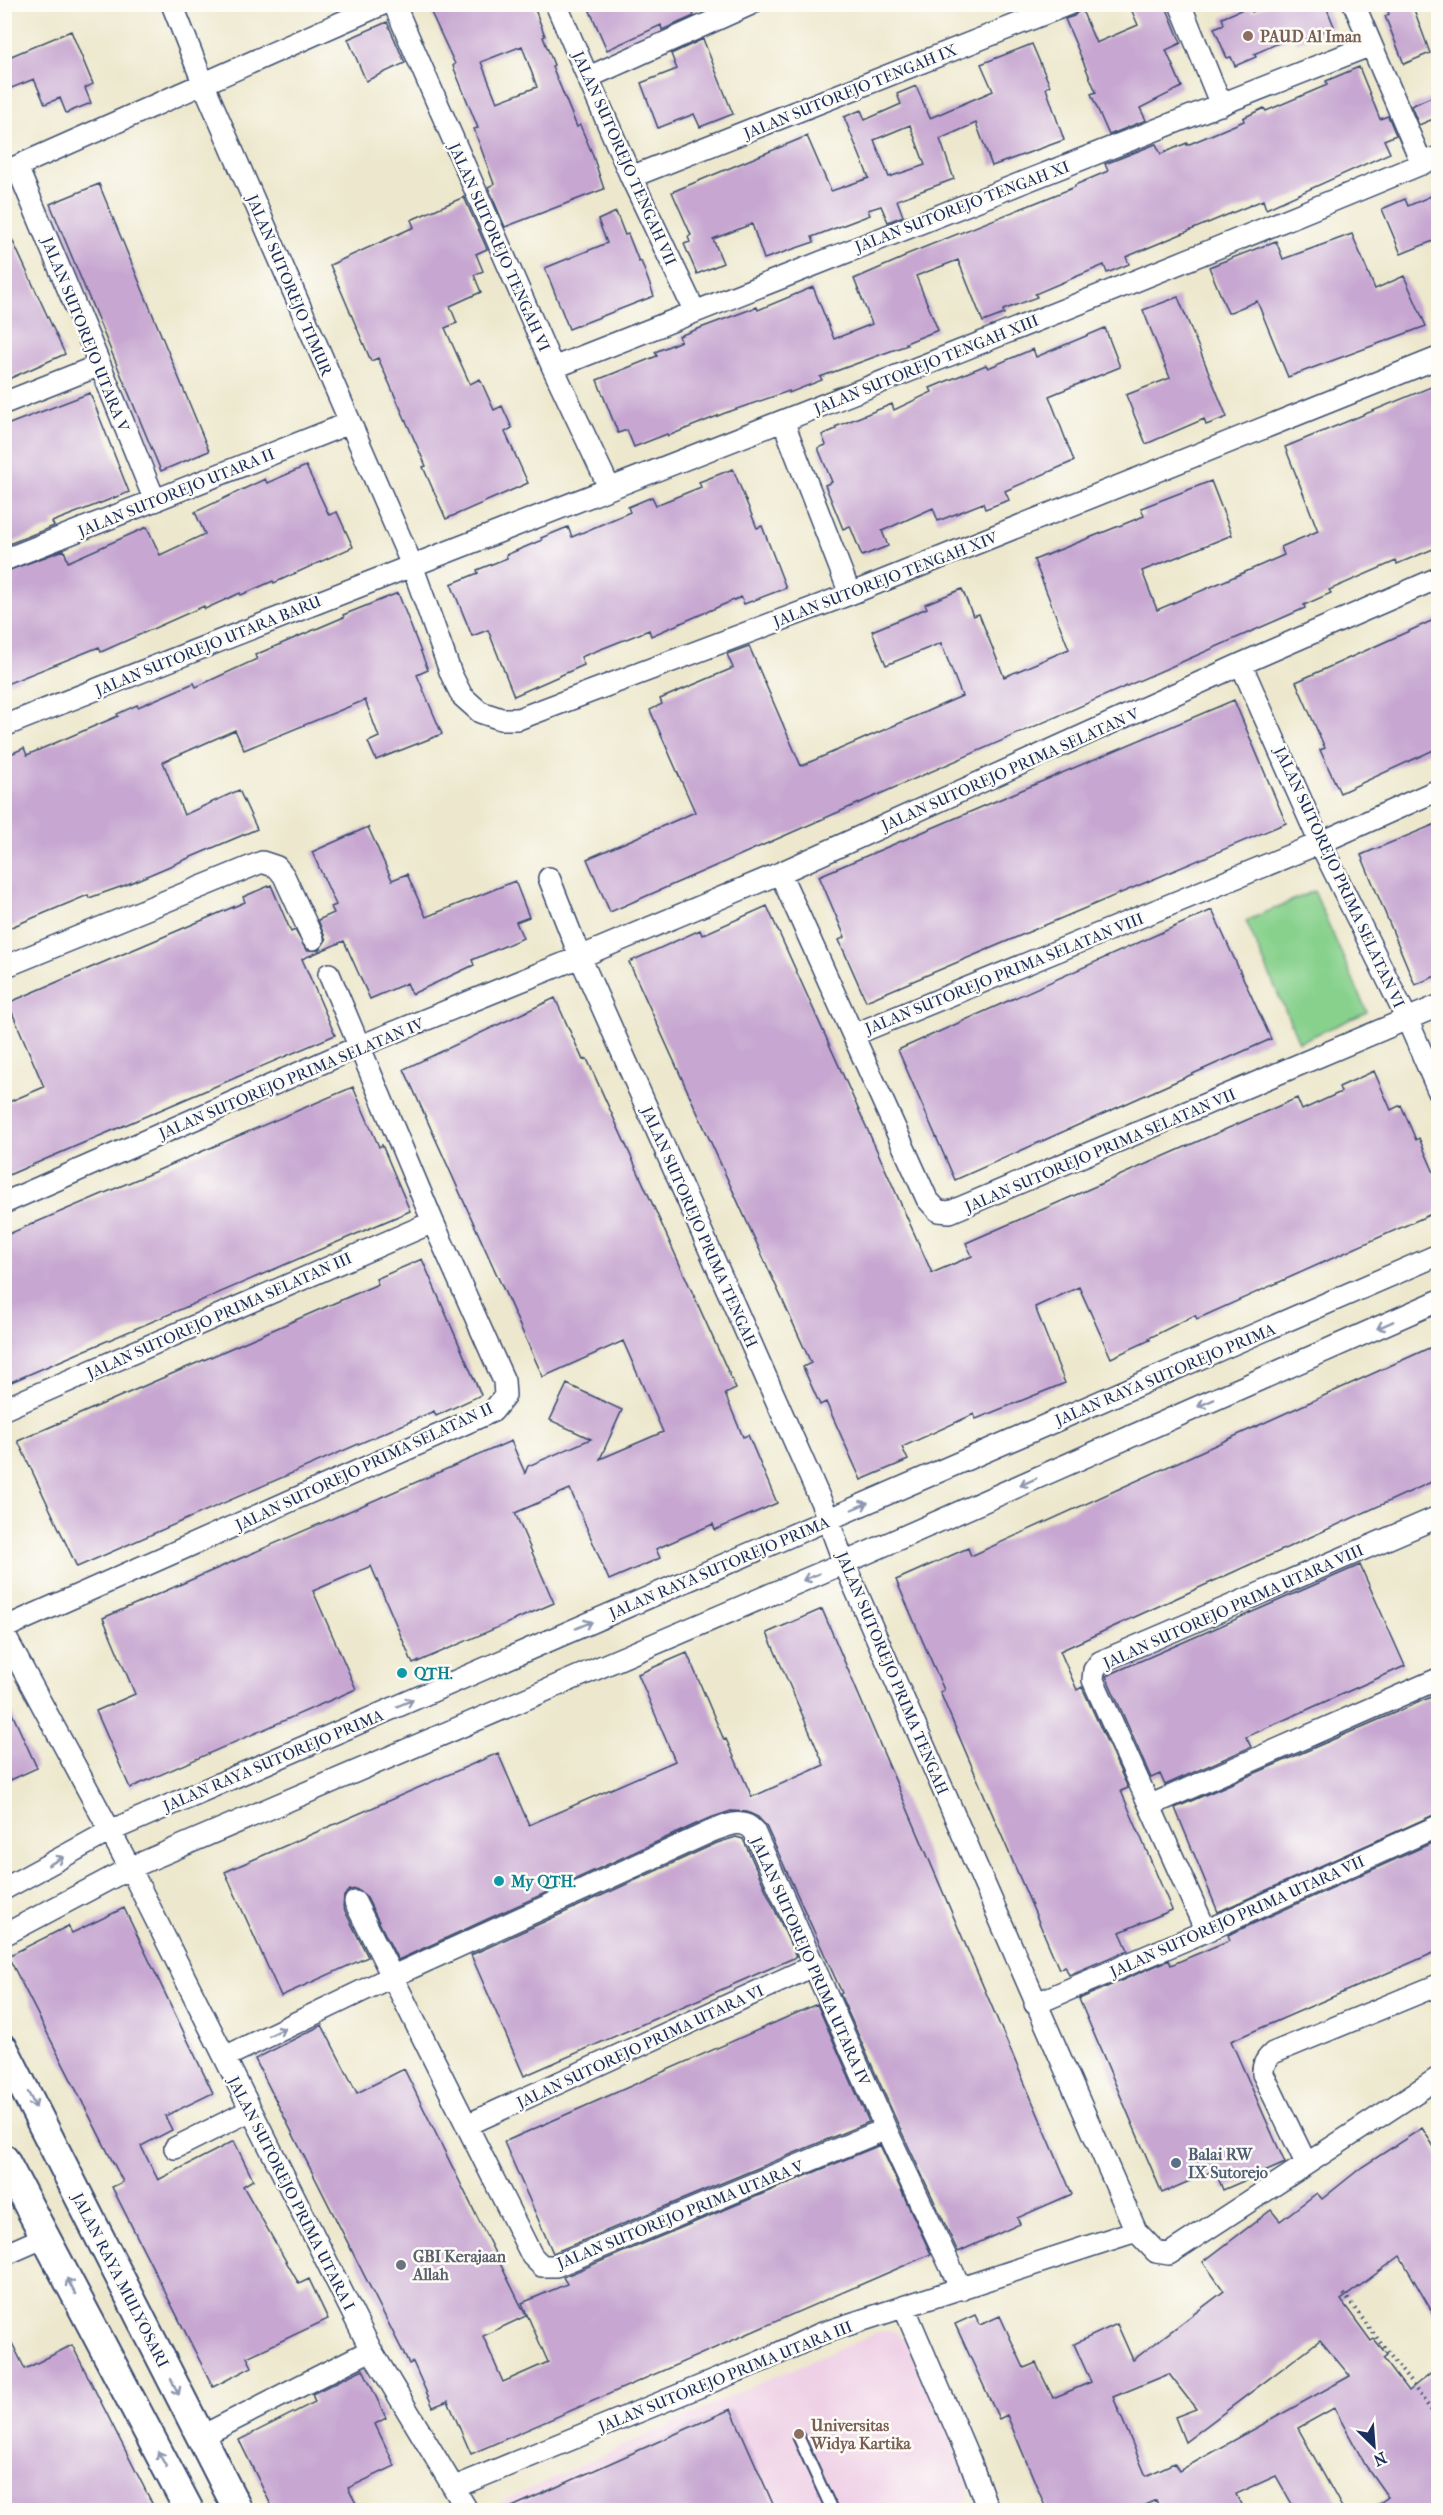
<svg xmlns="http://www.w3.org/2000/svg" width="1443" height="2515" font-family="'IM FELL French Canon',serif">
<rect width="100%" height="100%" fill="#fdfcf7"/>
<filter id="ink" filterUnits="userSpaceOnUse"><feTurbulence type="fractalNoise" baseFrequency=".0167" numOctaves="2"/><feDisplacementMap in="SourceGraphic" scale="12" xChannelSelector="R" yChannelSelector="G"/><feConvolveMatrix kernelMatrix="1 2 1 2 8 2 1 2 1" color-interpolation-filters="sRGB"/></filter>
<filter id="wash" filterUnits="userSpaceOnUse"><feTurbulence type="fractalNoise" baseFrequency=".008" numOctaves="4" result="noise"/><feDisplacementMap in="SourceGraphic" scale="24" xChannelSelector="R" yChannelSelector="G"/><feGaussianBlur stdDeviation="1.35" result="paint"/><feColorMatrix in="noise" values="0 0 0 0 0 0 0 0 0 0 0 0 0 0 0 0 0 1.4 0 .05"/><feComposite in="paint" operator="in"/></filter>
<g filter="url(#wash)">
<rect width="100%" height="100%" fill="#ede8cd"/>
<!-- built -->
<path fill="#efd0e6" d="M881,2331H896L909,2343L970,2482L967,2499L956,2510H492L491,2507L753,2386Z"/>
<!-- green -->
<path fill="#88d18d" stroke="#528076" stroke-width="1.5" d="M1314,891L1367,1012L1299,1042L1246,921Z"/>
<g id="blocks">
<!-- building -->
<path fill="#c7a7d1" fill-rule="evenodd" d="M427,4H533L545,36L543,37L554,65L552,66L577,127L580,125L592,153L604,189L505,227L488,187L494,184L474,129L478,128L453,66L455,64ZM522,46L537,87L497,102L481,62Z
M587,4H708L692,11L694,16L662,30L661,25L607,50Z
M1142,4H1165L1181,43L1166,50L1182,87L1140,108L1146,120L1109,135L1091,94L1096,92L1065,19L1074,16L1081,8L1096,43L1138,25L1131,9Z
M1269,4H1325L1334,26L1297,43L1294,36L1254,54L1256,57L1235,66L1231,57L1227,58L1214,28L1224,24L1222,18L1250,6L1252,12Z
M1386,4H1412L1430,53L1404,64L1385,16L1389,14Z
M387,22L405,63L366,81L348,39Z
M71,31L93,84L85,88L91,103L66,113L60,98L45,104L34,79L4,91V59Z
M703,39L733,114L700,127L694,114L658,128L641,83L677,69L671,54Z
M1032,44L1050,86L1046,88L1064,140L992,166L976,123L940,139L954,179L897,200L903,216L888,222L881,206L868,210L870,215L812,237L814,242L764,259L752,224L713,239L723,263L697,274L684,244L690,242L688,237L691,235L672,192L807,136L831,191L869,178L844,117L861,110L865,120L901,104L897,94L916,86L930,118L993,91L981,64ZM910,125L925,165L889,177L874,140Z
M1359,67L1380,119L1388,116L1396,135L1384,140L1390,153L1266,209L1263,200L1126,257L1129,264L1107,273L1104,265L1061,283L1035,294L1037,297L1003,310L1004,314L983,322L958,260L916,276L938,330L906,343L907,345L820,377L822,380L789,393V391L725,413L668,436L667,434L634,447L627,430L618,433L597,380L657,356L655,352L681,341L679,336L757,307L758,310L813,287L834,339L872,324L854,279L905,257V255L1075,187V185L1108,171L1105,164L1156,144L1161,154L1187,143V145L1244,121L1243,118L1264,108L1266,111L1327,85L1326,81Z
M1438,94V117L1419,125L1411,106Z
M99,184L209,451L161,471L50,204Z
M1438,193V239L1401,254L1382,209L1405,199L1408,206Z
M464,197L487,249L476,254L483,271L474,275L481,292L450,306L457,323L445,328L470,384L480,379L494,410L502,406L512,428L505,432L528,483L446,519L423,467L426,466L378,358L371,361L330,265L414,227L411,220Z
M616,212L625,235L628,234L639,262L641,261L654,296L569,329L545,268L607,243L598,220Z
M4,222L65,354L4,381Z
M1352,234L1375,289L1404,276L1426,326L1288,377L1257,301L1228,313L1209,267L1276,241L1283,259Z
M1178,297L1227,417L1206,425L1204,419L1146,444L1126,395L1170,378L1143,310Z
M1105,328L1120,367L1049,396L1074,461L1005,491L1009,500L985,509L983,503L938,521L933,508L882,531L888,546L862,556L850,526L843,529L825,485L832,482L818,448L826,445L822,435L836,429L835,427L892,404L894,410L932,392L930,388L986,365L988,368L1033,349L1036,357Z
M1438,384V547L1397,564L1396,561L1329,590L1331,593L1304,605L1305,608L610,912L587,859L695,812L650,710L662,704L660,699L733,668L727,654L749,646L801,766L962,696L941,643L886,665L872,631L927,608L925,604L962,589L973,616L979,614L1004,677L1069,649L1034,560L1144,516L1141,508L1211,481L1232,535L1142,571L1157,610L1252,569L1284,555L1281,547L1318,531L1285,447Z
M90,393L129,492L52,522L54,526L4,546V426Z
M306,466L329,515L337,512L353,547L274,583L273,581L241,595L240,593L205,609L204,606L101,652L99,647L4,685V572L64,550L68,562L147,527L160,555L205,534L195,512L265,479L267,483Z
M733,469L757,528L762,526L786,588L744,604L741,597L651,636L649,630L581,657L584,665L514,696L488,630L472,636L451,584L478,573L477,570L507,558L506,555L542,540L541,538L568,527L572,537L630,512L628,507L652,497L656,505L701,487L699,482Z
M398,593L428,670L417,675L442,734L376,760L368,742L379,737L365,700L244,750L235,730L163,762L184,815L239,790L257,829L123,886L89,898L88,895L4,930V757L24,748L27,755L118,716L117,714L137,705L138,707L194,683L196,687L257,659L255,655L344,617L343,615Z
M1438,618V748L1340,793L1320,750L1325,748L1296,682Z
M1234,700L1286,823L866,1001L839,940L845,937L819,876Z
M1438,823V975L1415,985L1361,855Z
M368,827L392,880L407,874L426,917L515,881L529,917L516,922L523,938L472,960L474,965L412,994L407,983L370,999L344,941L302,959L335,1035L4,1177V1104L44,1087L8,1003L245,902L243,897L271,885L291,932L295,930L306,950H319L326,940L318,920L334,913L331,907L336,905L312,852Z
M767,906L932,1273L972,1256L966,1243L1297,1098L1302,1110L1341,1092L1339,1087L1374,1071L1391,1110L1401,1105L1416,1140L1419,1138L1438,1182V1211L1197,1319L1195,1315L1149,1338L1150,1340L1111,1358L1079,1287L1035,1307L1065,1383L976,1419L974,1414L902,1447L908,1460L861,1480L826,1402L820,1405L803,1367L811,1363L629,962L700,930L702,935Z
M1212,910L1271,1039L955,1180L898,1050Z
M555,998L583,1060L587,1059L736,1389L725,1394L743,1437L748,1435L777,1503L715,1530L713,1524L656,1549L660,1558L609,1580L570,1489L515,1513L554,1603L413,1664L371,1566L313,1591L356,1689L130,1788L96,1711L135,1694L103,1618L511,1441L525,1473L528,1466L591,1439L550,1420L567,1384L622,1410L600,1459L663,1432L623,1341L543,1377L404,1069Z
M353,1087L379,1147L382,1145L410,1211L4,1385V1236Z
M422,1259L481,1395L436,1416L434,1411L77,1567L18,1441L378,1284L376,1279Z
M1438,1344V1479L1060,1651L1077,1690L1082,1687L1128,1788L1121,1791L1172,1910L1120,1932L1128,1950L1069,1975L1065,1966L1059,1969L940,1692L944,1690L896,1580L968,1548L971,1556Z
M1360,1565L1405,1666L1246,1737L1251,1747L1165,1785L1160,1774L1151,1778L1106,1676Z
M822,1609L1072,2194L1017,2218L1020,2224L958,2252L898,2124L840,1994L842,1993L766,1826L758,1817L747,1812L731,1811L707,1819L398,1960L366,1896L356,1889L350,1890L344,1896L343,1907L368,1957L281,1996L225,1872L498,1753L529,1825L675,1761L638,1674L687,1653L724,1740L726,1739L752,1797L824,1765L767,1633Z
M1438,1694V1813L1218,1912L1175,1808Z
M4,1696L37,1768L4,1783Z
M736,1837L743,1839L796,1957L524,2076L471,1955L717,1843Z
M1438,1840V1951L1231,2041L1285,2163L1223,2190L1215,2170L1162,2193L1079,1999L1169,1960L1171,1965L1230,1940L1228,1935Z
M124,1908L213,2093L165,2116L172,2130L141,2146L158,2180L234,2141L253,2180L243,2186L299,2284L309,2279L328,2319L247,2357L252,2367L213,2387L112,2187L123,2182L8,1956L68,1926L72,1933Z
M817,2004L869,2122L553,2253L504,2142Z
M322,2025L357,2093L404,2069L526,2316L483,2336L503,2382L548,2362L522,2303L567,2284L563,2277L880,2145L931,2254L471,2454L448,2401L433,2407L413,2362L409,2364L255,2059Z
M1422,2128L1438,2153V2322L1400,2256L1341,2300L1371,2341L1374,2339L1387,2355L1383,2358L1408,2391L1438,2367V2511H1369L1388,2497L1366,2466L1334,2408L1298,2428L1344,2511H1296L1276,2476L1236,2494L1244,2511H1161L1156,2500L1131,2511H1047L1007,2415L999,2419L955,2324L975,2315L980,2325L1000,2316L1024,2368L1036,2363L1053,2398L1091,2382L1074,2344L1117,2324L1133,2360L1224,2291L1203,2262L1271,2210L1280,2221L1317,2193L1322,2199L1362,2167ZM1320,2340L1350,2376L1179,2471L1174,2463L1146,2476L1113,2397L1169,2374L1196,2409L1175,2417L1185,2442Z
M4,2327L25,2369L72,2345L156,2511H4Z
M363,2369L386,2418L375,2424L395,2466L348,2488L360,2511H274L239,2440L315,2402L312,2394Z
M731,2409L776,2511H503Z"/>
</g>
</g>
<g filter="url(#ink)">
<use href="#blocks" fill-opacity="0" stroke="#3a4b6f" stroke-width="1.5"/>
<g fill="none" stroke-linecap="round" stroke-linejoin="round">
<defs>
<path id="service" d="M798,2436L832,2510"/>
<path id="minor" d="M172,4L204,85L412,565L451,674L462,696L480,712L501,719H518L850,594L1438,358
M394,4L553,368L609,487
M556,4L631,177L695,312
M1180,4L1221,105
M1354,4L1422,164
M589,77L751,4
M17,167L100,365L155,501
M4,172L383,4
M631,177L1069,4
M553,368L1371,45
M4,403L100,365
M783,421L850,594
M4,560L347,424
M1241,664L1320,843L1407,1019L1438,1090
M4,726C482,536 964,355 1438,157
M780,873L853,1035L1320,843L1438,790
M549,878L580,957L823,1506L844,1563L1136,2231L1156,2252L1169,2254L1438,2078
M4,967L262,862L277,867L284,876L313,939
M853,1035L927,1199L938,1211L950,1212L1438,1006
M4,1203L358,1047L580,957L780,873L1241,664L1438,578
M4,1409L433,1222
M4,1628L493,1411L505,1396L504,1381L433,1222L329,974
M4,1634L130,1868L371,2350L467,2510
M1151,1805L1438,1679
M4,1889L110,1831L1438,1255
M355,1902L532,2256L542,2266H556L886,2129
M1206,1931L1093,1680L1094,1670L1100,1662L1438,1517
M4,1935L130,1868L844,1563L1438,1301
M1035,2004L1206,1931L1438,1826
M225,2057L391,1977L712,1831C727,1826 742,1817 754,1831L886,2129L961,2289
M467,2125L813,1966
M175,2148L251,2110
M1306,2163L1263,2074C1262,2065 1266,2059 1273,2053L1438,1985
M4,2255L45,2237
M904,2307L970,2461L988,2510
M200,2437L371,2350
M455,2487L762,2361L820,2334L1136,2231"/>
<path id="secondary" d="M4,2049L238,2510
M4,2159L189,2510"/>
</defs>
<!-- service casing -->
<use href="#service" stroke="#3a4b6f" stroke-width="14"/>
<!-- minor casing -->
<use href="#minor" stroke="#3a4b6f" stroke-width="24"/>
<!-- secondary casing -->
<use href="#secondary" stroke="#3a4b6f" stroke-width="32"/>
<!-- path -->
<path stroke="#3a4b6f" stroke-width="4" stroke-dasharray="1.5 4.5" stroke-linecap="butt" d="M1344,2294L1438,2419"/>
<!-- service -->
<use href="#service" stroke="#fff" stroke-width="10"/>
<!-- minor -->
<use href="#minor" stroke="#fff" stroke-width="21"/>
<!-- secondary -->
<use href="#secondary" stroke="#fff" stroke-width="28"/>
</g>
<!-- one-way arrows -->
<defs><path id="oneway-shaft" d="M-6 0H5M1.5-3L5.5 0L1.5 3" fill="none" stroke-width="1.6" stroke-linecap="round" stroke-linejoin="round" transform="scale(1.5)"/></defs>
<g stroke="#8d97ae">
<use href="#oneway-shaft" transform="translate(1385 1325) rotate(156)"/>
<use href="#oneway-shaft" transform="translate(1206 1403) rotate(156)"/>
<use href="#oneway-shaft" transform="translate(1028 1482) rotate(156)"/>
<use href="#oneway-shaft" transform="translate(860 1506) rotate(-23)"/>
<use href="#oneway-shaft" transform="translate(811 1577) rotate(157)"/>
<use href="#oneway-shaft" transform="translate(584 1625) rotate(-23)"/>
<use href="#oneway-shaft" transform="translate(405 1703) rotate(-23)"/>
<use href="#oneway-shaft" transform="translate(56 1861) rotate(-29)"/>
<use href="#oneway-shaft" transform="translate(277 2032) rotate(-26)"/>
<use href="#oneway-shaft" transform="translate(32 2100) rotate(63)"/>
<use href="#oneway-shaft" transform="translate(71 2286) rotate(-118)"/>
<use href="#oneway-shaft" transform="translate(175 2387) rotate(63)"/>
<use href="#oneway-shaft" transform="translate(162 2459) rotate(-118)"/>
</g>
</g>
<!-- markers -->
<g fill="#8d6e63" stroke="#fdfcf7" stroke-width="2">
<circle cx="1248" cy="36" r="6"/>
<circle cx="799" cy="2434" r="6"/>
</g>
<g fill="#0f9aa8" stroke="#fdfcf7" stroke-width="2">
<circle cx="402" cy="1673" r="6"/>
<circle cx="499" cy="1881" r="6"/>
</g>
<circle fill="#5c6f8a" stroke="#fdfcf7" stroke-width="2" cx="1176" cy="2163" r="6"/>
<circle fill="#6b7280" stroke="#fdfcf7" stroke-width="2" cx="401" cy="2265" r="6"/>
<g text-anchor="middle" stroke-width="5" stroke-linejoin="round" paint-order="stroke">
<!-- education labels -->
<g font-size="16" font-weight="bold" fill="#785e54" stroke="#fdfcf7" text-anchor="start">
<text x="1260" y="42">PAUD Al Iman</text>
<text x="811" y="2431">Universitas<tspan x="811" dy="18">Widya Kartika</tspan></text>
</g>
<!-- street labels -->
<g font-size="16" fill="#1b2f5e" stroke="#fdfcf7">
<text transform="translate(850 91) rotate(-22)" y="6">JALAN SUTOREJO TENGAH IX</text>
<text transform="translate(625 158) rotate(66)" y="6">JALAN SUTOREJO TENGAH VII</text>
<text transform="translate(962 206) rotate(-21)" y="6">JALAN SUTOREJO TENGAH XI</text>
<text transform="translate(500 247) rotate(66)" y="6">JALAN SUTOREJO TENGAH VI</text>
<text transform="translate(290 285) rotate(67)" y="6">JALAN SUTOREJO TIMUR</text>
<text transform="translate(86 334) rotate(68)" y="6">JALAN SUTOREJO UTARA V</text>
<text transform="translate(926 364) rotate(-22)" y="6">JALAN SUTOREJO TENGAH XIII</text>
<text transform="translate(176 492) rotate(-22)" y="6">JALAN SUTOREJO UTARA II</text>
<text transform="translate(885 579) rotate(-21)" y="6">JALAN SUTOREJO TENGAH XIV</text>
<text transform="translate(208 645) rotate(-22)" y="6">JALAN SUTOREJO UTARA BARU</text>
<text transform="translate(1010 769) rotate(-24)" y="6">JALAN SUTOREJO PRIMA SELATAN V</text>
<text transform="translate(1340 877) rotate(65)" y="6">JALAN SUTOREJO PRIMA SELATAN VI</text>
<text transform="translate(1004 973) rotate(-22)" y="6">JALAN SUTOREJO PRIMA SELATAN VIII</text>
<text transform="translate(291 1078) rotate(-23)" y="6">JALAN SUTOREJO PRIMA SELATAN IV</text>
<text transform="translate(1100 1150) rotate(-23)" y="6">JALAN SUTOREJO PRIMA SELATAN VII</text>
<text transform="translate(700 1227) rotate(66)" y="6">JALAN SUTOREJO PRIMA TENGAH</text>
<text transform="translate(219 1315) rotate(-24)" y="6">JALAN SUTOREJO PRIMA SELATAN III</text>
<text transform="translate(1165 1374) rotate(-23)" y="6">JALAN RAYA SUTOREJO PRIMA</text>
<text transform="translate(364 1466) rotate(-25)" y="6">JALAN SUTOREJO PRIMA SELATAN II</text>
<text transform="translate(719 1567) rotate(-23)" y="6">JALAN RAYA SUTOREJO PRIMA</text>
<text transform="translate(1233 1606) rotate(-24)" y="6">JALAN SUTOREJO PRIMA UTARA VIII</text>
<text transform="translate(893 1673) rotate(67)" y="6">JALAN SUTOREJO PRIMA TENGAH</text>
<text transform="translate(273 1760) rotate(-23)" y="6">JALAN RAYA SUTOREJO PRIMA</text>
<text transform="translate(1237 1916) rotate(-24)" y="6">JALAN SUTOREJO PRIMA UTARA VII</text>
<text transform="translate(811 1961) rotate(66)" y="6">JALAN SUTOREJO PRIMA UTARA IV</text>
<text transform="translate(640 2046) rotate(-25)" y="6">JALAN SUTOREJO PRIMA UTARA VI</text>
<text transform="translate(292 2193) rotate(63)" y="6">JALAN SUTOREJO PRIMA UTARA I</text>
<text transform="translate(680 2214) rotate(-22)" y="6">JALAN SUTOREJO PRIMA UTARA V</text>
<text transform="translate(121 2280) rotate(63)" y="6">JALAN RAYA MULYOSARI</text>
<text transform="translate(725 2376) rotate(-22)" y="6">JALAN SUTOREJO PRIMA UTARA III</text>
</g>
<!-- culture labels -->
<g font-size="16" font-weight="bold" fill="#0d838f" stroke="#fdfcf7" text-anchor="start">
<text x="414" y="1679">QTH.</text>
<text x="511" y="1887">My QTH.</text>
</g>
<!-- service labels -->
<g font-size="16" font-weight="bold" fill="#4e5e75" stroke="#fdfcf7" text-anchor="start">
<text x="1188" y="2160">Balai RW<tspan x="1188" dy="18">IX Sutorejo</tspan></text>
</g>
<!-- worship labels -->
<g font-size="16" font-weight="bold" fill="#5b616d" stroke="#fdfcf7" text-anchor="start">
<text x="413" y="2262">GBI Kerajaan<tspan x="413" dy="18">Allah</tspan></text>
</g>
</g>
<!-- margin -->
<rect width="1443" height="2515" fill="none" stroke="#fdfcf7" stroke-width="24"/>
<!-- north arrow -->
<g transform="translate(1374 2446) rotate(155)" stroke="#fdfcf7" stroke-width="4.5" paint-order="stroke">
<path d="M0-4.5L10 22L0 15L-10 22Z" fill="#1b2f5e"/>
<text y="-9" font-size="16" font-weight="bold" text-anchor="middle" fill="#1b2f5e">N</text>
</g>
</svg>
